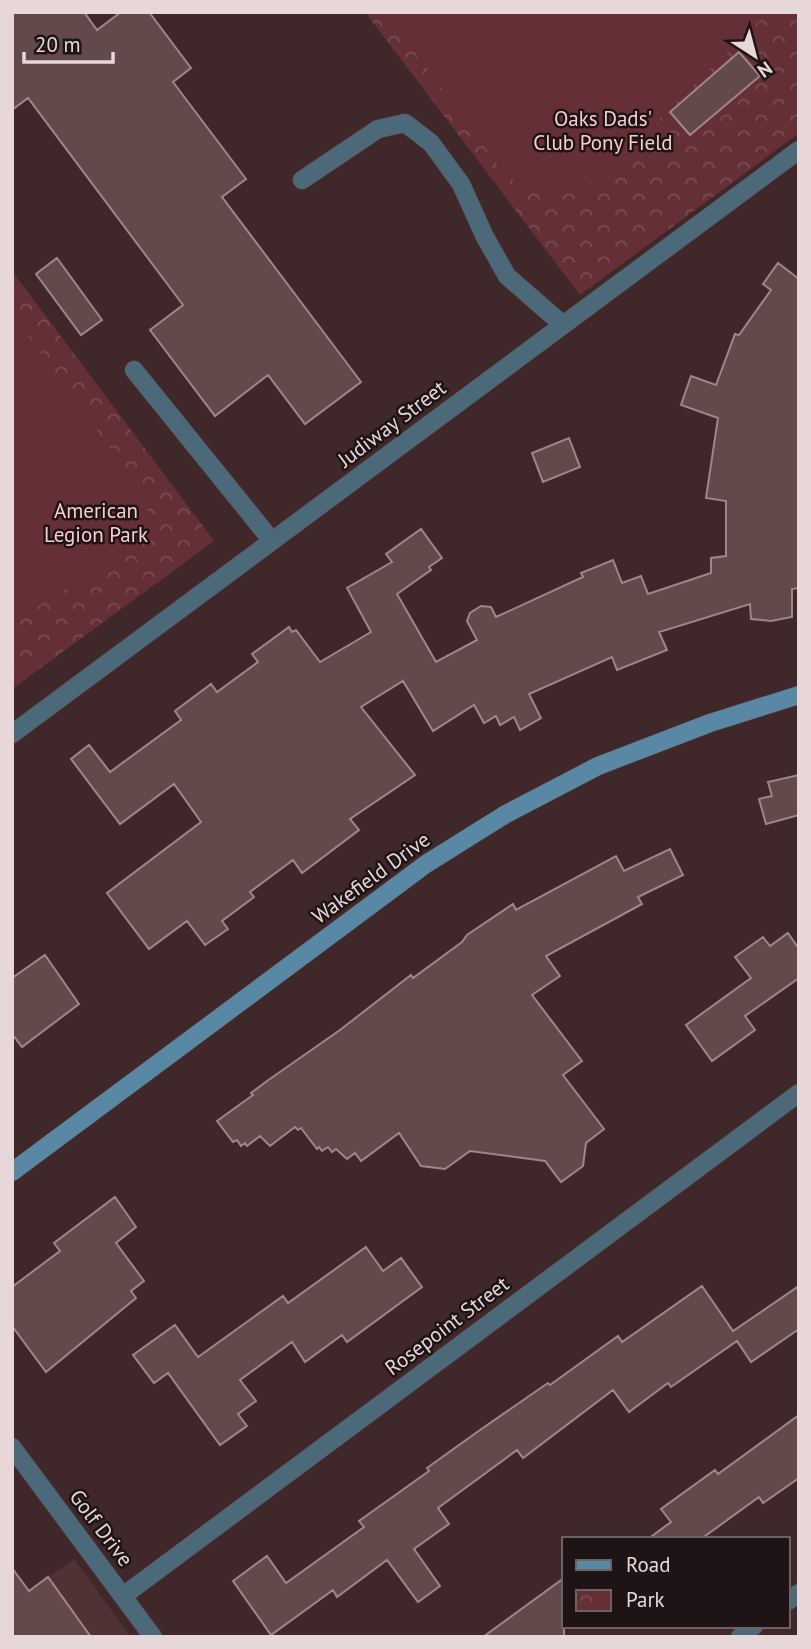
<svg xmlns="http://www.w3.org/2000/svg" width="811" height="1649" font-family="'PT Sans',sans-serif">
<defs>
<pattern id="park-crowns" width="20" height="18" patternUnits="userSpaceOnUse" patternTransform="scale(1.75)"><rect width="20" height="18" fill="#643036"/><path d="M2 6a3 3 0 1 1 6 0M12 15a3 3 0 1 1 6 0" fill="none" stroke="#7a4d52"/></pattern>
</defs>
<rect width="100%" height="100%" fill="#40282a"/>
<!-- built -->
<path fill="#503234" d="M74,1559L131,1637H12V1604Z"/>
<!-- park -->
<path fill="url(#park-crowns)" d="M365,12H799V133L580,295Z
M12,271L214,541L12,689Z"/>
<!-- garden -->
<path fill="#643036" d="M383,12H768L596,181C556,195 537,199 503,173L413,48Z
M12,314L149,502L138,543L12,623Z"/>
<!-- building -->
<path fill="#63494a" stroke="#a28587" stroke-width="2" d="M12,12H84L97,30L121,12H149L191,68L173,82L246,179L222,197L361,382L305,424L268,375L215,416L150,330L183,305L28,98L12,110Z
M739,52L760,76L690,135L670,112Z
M57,258L102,320L81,335L36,274Z
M778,263L799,279V588L792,589V617L771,621L751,619L750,604L659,632L667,650L617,670L612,657L529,694L541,718L520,730L514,717L500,725L496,716L484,723L474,705L433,731L403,681L361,707L415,775L350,819L359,830L302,873L293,860L250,892L254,897L222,921L228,929L205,945L187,921L149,949L107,893L201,822L174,784L120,824L71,759L89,745L110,772L181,720L175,711L211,684L217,692L258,662L252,654L289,627L292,632L296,630L320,662L371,632L347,588L392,562L386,554L421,529L442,558L429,567L431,570L397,594L436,662L477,640L467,621L470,613L481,606L491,607L496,617L583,577L581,573L613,560L622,583L641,576L648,594L711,573V558L726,556V501L706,498L718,418L681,405L691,376L716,385L735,334L739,335L771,290L763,284Z
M569,438L580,467L543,482L532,453Z
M799,775V815L766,824L759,799L772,796L768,782Z
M670,849L683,875L638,897L642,904L546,956L560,976L532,995L582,1061L563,1075L604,1129L586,1143L583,1166L561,1182L545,1161L470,1151L445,1169L421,1166L399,1133L361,1161L355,1153L347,1159L336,1149L332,1152L328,1147L322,1151L319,1147L317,1149L301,1128L298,1130L295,1127L270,1146L260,1136L247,1146L245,1143L241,1146L237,1140L233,1142L217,1121L253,1095L251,1093L267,1081L340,1030L411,975L413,978L462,942L467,935L513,904L516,910L616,856L624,871Z
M788,933L799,949V978L745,1016L755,1030L712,1061L686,1025L751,978L735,957L763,937L770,946Z
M45,955L79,1004L22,1047L12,1034V978Z
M115,1197L136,1227L116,1243L144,1281L131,1291L136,1298L46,1372L12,1326V1287L60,1251L54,1243Z
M366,1247L383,1271L401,1258L422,1287L347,1342L342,1335L305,1362L292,1342L240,1380L256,1401L238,1414L247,1426L220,1445L168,1373L154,1383L133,1355L175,1325L198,1357L283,1296L288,1303Z
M702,1286L733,1331L799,1286V1329L751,1362L737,1341L671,1387L668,1383L629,1412L613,1390L523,1458L517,1450L438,1508L449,1524L414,1549L440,1586L418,1602L387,1560L337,1597L333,1590L271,1635L233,1581L267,1556L286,1583L364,1527L359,1521L429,1471L427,1468L480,1430L548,1383L550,1385L618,1336L622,1342Z
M799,1415V1478L763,1503L759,1497L701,1539H648L671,1522L661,1509L715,1470L718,1474Z
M12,1568L29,1591L48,1577L91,1637H12Z
M564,1578V1637H483Z"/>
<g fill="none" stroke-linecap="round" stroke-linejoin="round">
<defs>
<path id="lane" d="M302,180L378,129L405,123L431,143L461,184L485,237L507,276L563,325
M134,370L272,541"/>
<path id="street" d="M12,734L799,150
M12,1447L153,1637
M123,1596L799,1093
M788,1601L799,1593
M740,1637L754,1626"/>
<path id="secondary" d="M12,1172L426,864L506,814L598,766L710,723L799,695"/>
</defs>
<!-- lane casing -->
<use href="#lane" stroke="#5b4446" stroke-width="19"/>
<!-- street casing -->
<use href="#street" stroke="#5b4446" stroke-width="19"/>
<!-- secondary casing -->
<use href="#secondary" stroke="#5b4446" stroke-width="19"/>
<!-- lane -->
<use href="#lane" stroke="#4c697a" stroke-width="18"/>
<!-- street -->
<use href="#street" stroke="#4c697a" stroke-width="18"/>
<!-- secondary -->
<use href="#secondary" stroke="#5988a4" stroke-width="18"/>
</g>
<g text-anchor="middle" stroke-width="5" stroke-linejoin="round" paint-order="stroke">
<!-- park labels -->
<g font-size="21" fill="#f9ccce" stroke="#1f1415">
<text x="603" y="126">Oaks Dads'<tspan x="603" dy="24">Club Pony Field</tspan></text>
<text x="96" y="518">American<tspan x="96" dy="24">Legion Park</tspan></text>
</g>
<!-- street labels -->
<g font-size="21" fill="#e8d7d8" stroke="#1f1415">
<text transform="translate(392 424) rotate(-37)" y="7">Judiway Street</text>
<text transform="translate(371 878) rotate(-36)" y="7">Wakefield Drive</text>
<text transform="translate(447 1326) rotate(-37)" y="7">Rosepoint Street</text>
<text transform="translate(101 1528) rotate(53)" y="7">Golf Drive</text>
</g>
</g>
<!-- border -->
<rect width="811" height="1649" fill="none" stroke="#e8d7d8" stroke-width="28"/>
<!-- legend -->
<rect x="562" y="1537" width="228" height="91" fill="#1f1415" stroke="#6f6263" stroke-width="2"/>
<rect x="576" y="1560" width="35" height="10" fill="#5988a4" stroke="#6f6263" stroke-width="2"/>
<text x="626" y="1572" font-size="21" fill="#e8d7d8">Road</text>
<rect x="576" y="1590" width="35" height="21" fill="url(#park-crowns)" stroke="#6f6263" stroke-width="2"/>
<text x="626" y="1607" font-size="21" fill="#e8d7d8">Park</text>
<!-- north arrow -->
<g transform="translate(755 56) rotate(144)" stroke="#1f1415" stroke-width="5" paint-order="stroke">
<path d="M0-5L12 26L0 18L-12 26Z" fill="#e8d7d8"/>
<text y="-10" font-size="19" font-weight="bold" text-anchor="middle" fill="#e8d7d8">N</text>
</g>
<!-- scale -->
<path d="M24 52v10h89v-10" fill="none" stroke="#e8d7d8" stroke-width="3.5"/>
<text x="35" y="52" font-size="21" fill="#e8d7d8" stroke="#1f1415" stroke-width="5" paint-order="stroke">20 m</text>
</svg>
